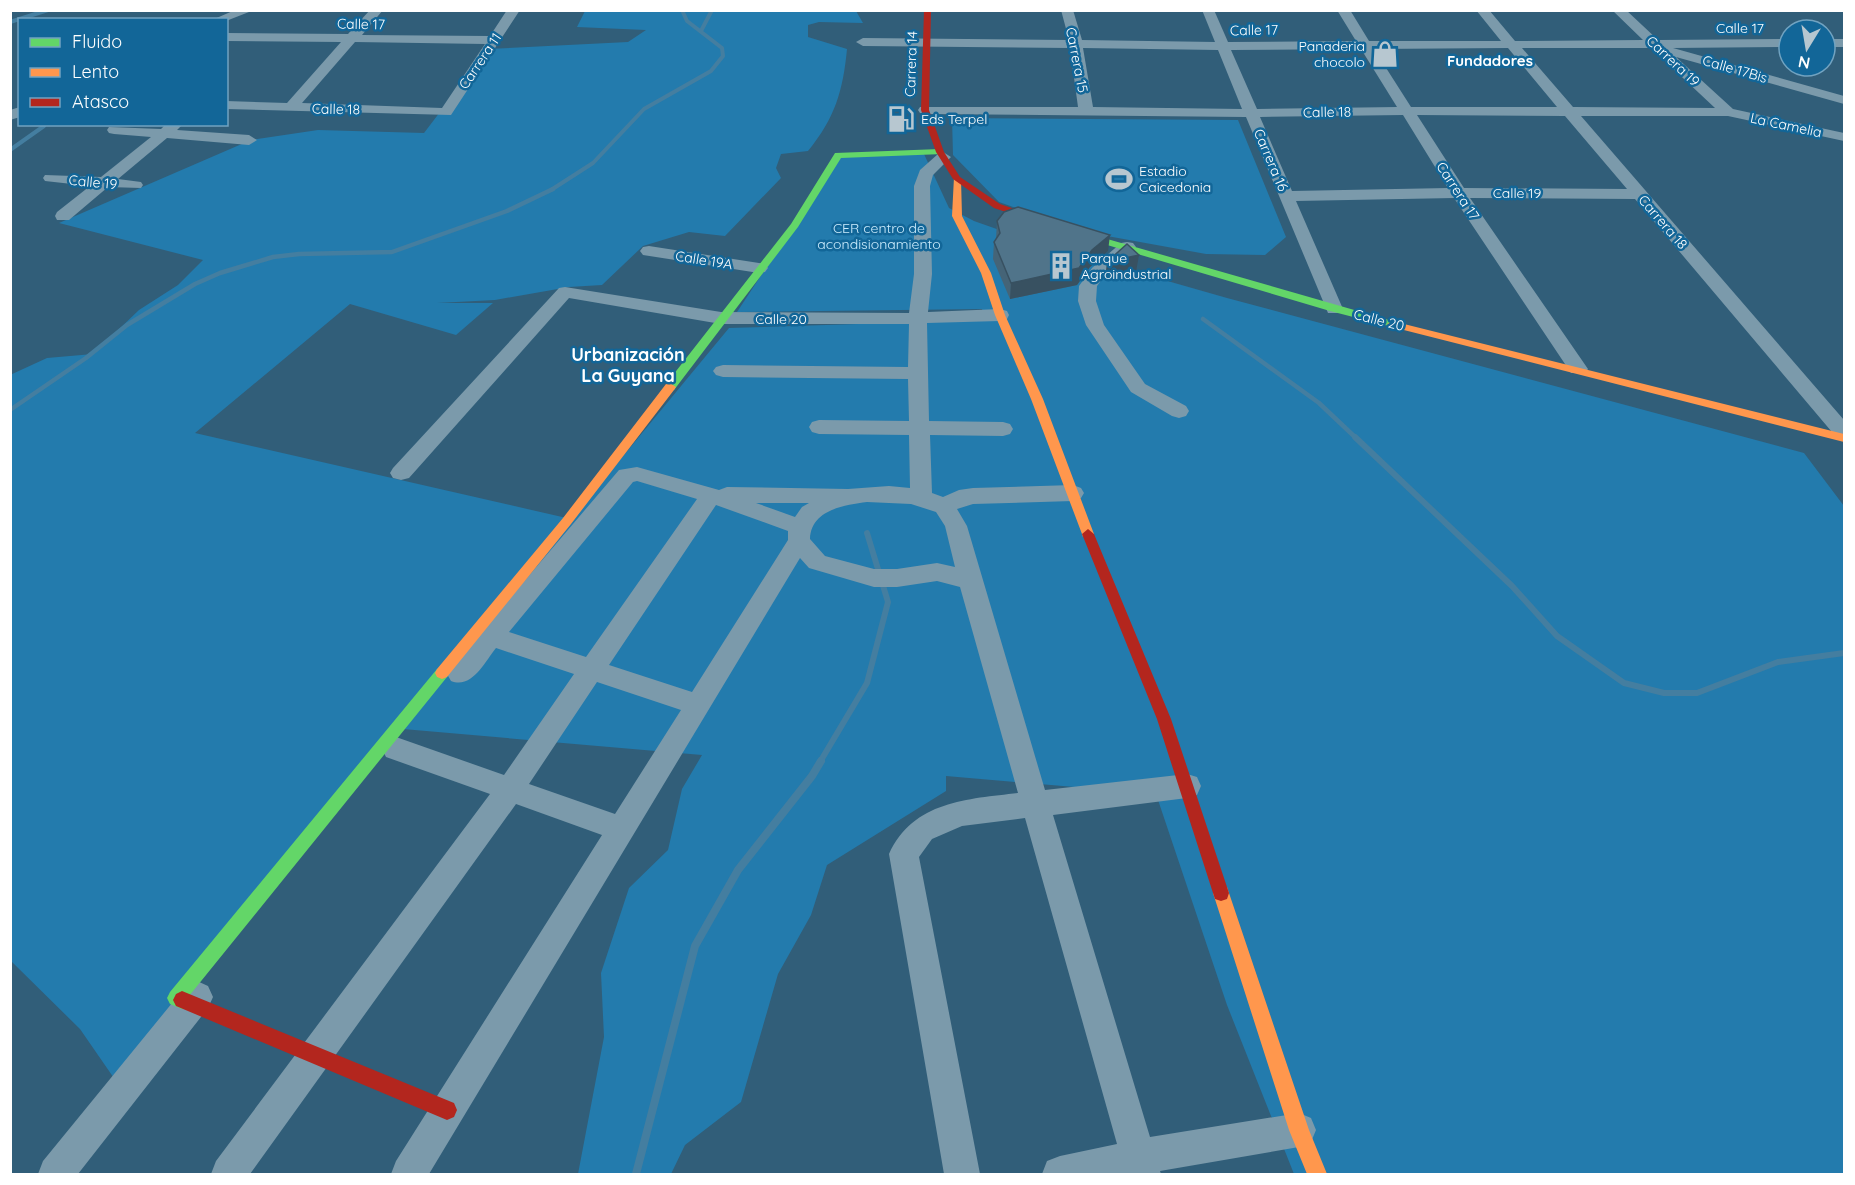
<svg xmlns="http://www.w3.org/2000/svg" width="1855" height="1185" font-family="Quicksand,sans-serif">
<rect width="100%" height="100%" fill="#315e79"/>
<!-- green -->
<path fill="#237bad" d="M585,11H856L863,23L819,22L808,25V37L847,49C843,91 835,118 808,151L781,154L776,168L781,178L725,236L689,232L643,246L602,285L569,287L495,300L437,303H493L456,335L350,304L195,433L571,519L729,328L985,320L982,309L737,312L839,157L924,154L949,208L974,221L1008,233L1101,262L1227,298L1804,453L1844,506V1174H1294L1227,1005L1156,794L946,776V791L827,865L811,915L778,974L741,1102L685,1145L671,1174H578L604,1037L601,973L629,888L668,850L682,789L702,755L403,729L118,1084L80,1029L11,961L10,375L47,358L93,354L139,310L178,285L203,260L59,223L251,140L318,130L424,133L488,49L628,42L646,30L577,27Z
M952,118L1238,120L1286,237L1265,255L1206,254L1085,232L999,202L953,155Z"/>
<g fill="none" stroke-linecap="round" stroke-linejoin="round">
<!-- stream-far3 -->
<path stroke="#447ea0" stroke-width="4" d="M10,22L48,10
M701,31L712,10
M10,150L44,126
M551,190L593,163L644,109L711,71L723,56L722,48L687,21L682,10"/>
<!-- stream-far2 -->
<path stroke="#447ea0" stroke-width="4.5" d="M1203,319L1319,403L1356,438
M10,410L86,358L127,325L195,284L220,273L273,257L299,254L392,252L507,211L553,189"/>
<!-- stream-far1 -->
<path stroke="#447ea0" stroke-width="6" d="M1355,437L1512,586L1557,636L1624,683L1664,693H1697L1778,662L1844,653
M820,762L867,683L888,602L867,533"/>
<!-- stream -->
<path stroke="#447ea0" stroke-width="8" d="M636,1174L695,946L738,870L812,776L821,761"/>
<!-- street -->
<path fill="#7b9aab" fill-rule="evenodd" d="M235,10L249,12L226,21V20H212Z
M370,10H383L362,35L490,36L507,10H520L451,115L226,109V101L287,103L341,42L226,41V33L348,34ZM355,42L485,44L442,108L302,103Z
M1061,10H1073L1082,40L1215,42L1202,10H1214L1228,42L1356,41L1337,10H1350L1369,41H1501L1476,10H1489L1515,41L1643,40L1612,10H1626L1658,40L1789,39V47L1673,48L1844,96V104L1676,57L1733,109L1844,133V141L1728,116H1581L1844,420V440L1837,438L1635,199L1470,198L1588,369L1585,373H1571L1454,198L1296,201L1343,309L1340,313H1328L1246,117L925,114L920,113L918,110L920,107H1078L1070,48L863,46L856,42L863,38L1069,40ZM1083,48L1218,50L1242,109L1093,107ZM1508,48L1557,107H1411L1374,49ZM1522,48H1651L1715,108L1573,107ZM1361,49L1397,107L1257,109L1231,50ZM1403,115L1448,188L1292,191L1260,117ZM1417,115L1565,116L1627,189L1464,188Z
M1825,39H1844V47H1825Z
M20,107V117L10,120V110Z
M166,124H183L177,130L249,135L257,140L249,145L167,138L118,179L141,182L143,185L141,188L108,187L69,220H57L55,216L57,212L90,186L45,181L43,178L45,175L101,177L151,137L114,134L109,133L107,130L109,127L161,129Z
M943,152L951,157L933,175L930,186L932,274L928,312L1000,309L1007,311L1009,315L1007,319L1000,321L927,323L929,421L1003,422L1010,424L1013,429L1010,434L1003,436L930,435L932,493L943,497L959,490L973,488L1073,485L1081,488L1084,493L1081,498L1073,501L973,504L957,509L967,526L1045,790L1187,774L1197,777L1201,786L1197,795L1187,798L1053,815L1150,1137L1299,1113L1311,1118L1316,1130L1311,1142L1299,1147L1160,1171L1161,1174H1042L1047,1161L1060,1156L1117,1144L1025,818L962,826L932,839L919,857L980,1174H944L889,854C913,801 968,799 1018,793L960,587L937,581L897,587H874L809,568L800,558L429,1174H391L396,1161L602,835L516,804L250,1174H211L216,1161L490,794L386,757L382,749L386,741L396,737L504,775L574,674L496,648C484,663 472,689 451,681L447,674L451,667L619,470L637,467L719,490L727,487L848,489L889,486L910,488L909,435L819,434L812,432L809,427L812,422L819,420L909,421L908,379L723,377L716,375L713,371L716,367L723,365L908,367L909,324H721L569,298L409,478L401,480L393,478L390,473L393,468L559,288L565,287L721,312L909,313L914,274V186L920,170L938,154ZM637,481L697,499L586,657L509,632L633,482ZM867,502L911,504L936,512L945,526L955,567L937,563L897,569H874L825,556L810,539C811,510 844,505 867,502ZM756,503H809L802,507L795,517ZM716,505L788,531V540L692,692L609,665ZM597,682L681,710L615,814L529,784Z
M1127,242L1133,243L1136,247L1104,276L1097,286L1096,301L1104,325L1145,384L1186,406L1189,411L1186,416L1179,418L1172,416L1131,392L1086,325L1078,301L1079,286L1092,268L1121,243Z
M649,246L759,263L765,264L768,268L765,272L759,273L643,255L640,251L643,247Z
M197,981L208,986L213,997L208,1008L78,1174H38L43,1161L186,986Z"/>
<!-- fast -->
<path fill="#63d668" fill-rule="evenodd" d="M940,149L943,150V154L841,158L798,227L674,390H666V384L791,224L835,153Z
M1070,230H1076L1396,322L1397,324L1392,327L1330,311L1070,234Z
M442,667L447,669L449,673L447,677L189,996L191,1000L188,1006L182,1009L170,1004L167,998L170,992L437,669Z"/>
<!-- slow -->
<path fill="#ff974d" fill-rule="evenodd" d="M954,177L961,179L962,216L991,273L1005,315L1043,399L1094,534L1093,537H1083L1082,534L1031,399L995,315L981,273L952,216Z
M1392,321L1844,434V442L1388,326L1387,324Z
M670,383L676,387L674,390L571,524L447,677L442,679L437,677L435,673L437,669L563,518L666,384Z
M1221,885L1227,887L1229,893L1309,1130L1327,1174H1307L1289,1130L1213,893L1215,887Z"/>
<!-- jam -->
<path fill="#b3261e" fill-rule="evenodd" d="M924,10H931L929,110L944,152L960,177L1000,204L1076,230V234H1070L994,208L953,179L936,152L921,110Z
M1088,529L1094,534L1171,719L1229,893L1227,899L1221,901L1215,899L1213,893L1157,719L1082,534Z
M182,991L454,1103L457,1110L454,1117L447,1120L176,1006L173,1000L176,994Z"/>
</g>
<!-- wall -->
<path fill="#456477" d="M997,221L1108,251L1090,267L1077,285L1010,299L993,259L994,242L996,239Z"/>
<!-- shaded-wall -->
<path fill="#385161" d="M1110,235L1108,251L1090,267L1077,285L1010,299L1011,283L1092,250Z
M1139,255L1136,272L1105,279L1107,262Z"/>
<!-- building -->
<path fill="#50748a" stroke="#385161" stroke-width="1.5" d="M1018,207L1110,235L1092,250L1079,268L1011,283L994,242L1000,233L997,221L1004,212Z
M1127,244L1139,255L1107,262L1108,261Z"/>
<!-- icons -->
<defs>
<symbol id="shop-bare" viewBox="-9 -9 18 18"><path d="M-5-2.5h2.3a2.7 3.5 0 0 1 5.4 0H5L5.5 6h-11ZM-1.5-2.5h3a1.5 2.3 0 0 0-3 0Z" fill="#b7c7d0" stroke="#126698" stroke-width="2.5" paint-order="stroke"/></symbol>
<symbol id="fuel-bare" viewBox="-9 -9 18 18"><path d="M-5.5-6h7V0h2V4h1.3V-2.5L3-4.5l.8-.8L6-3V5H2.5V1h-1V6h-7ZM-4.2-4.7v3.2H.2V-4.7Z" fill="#b7c7d0" stroke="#126698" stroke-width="2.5" paint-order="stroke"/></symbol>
<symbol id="stadium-bare" viewBox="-9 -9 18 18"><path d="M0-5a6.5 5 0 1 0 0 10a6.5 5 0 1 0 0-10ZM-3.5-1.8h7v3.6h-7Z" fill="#b7c7d0" stroke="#126698" stroke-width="2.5" paint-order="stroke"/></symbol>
<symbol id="building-bare" viewBox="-9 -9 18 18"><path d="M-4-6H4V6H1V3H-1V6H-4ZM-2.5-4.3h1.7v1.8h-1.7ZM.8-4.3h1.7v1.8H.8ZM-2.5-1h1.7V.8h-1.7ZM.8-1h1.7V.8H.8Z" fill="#b7c7d0" stroke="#126698" stroke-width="2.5" paint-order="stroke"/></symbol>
</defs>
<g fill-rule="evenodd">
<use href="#shop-bare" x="1366" y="35" width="38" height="38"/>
<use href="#fuel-bare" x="882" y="100" width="38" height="38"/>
<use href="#stadium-bare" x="1100" y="160" width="38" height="38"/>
<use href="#building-bare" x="1042" y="247" width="38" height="38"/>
</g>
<g text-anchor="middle" stroke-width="5" stroke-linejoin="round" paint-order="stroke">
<!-- far-street labels -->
<g font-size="14" fill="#fff" stroke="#126698">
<text transform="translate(361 24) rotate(1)" y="5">Calle 17</text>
<text x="1740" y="33">Calle 17</text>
<text transform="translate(1254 30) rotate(-1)" y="5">Calle 17</text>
<text transform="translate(1077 60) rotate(79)" y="5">Carrera 15</text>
<text transform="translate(480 61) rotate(-56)" y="5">Carrera 11</text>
<text transform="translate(1673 61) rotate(43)" y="5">Carrera 19</text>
<text transform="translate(911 64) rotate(-88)" y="5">Carrera 14</text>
<text transform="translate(1735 69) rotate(16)" y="5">Calle 17Bis</text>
<text transform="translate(336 109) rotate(1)" y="5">Calle 18</text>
<text transform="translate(1327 112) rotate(-1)" y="5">Calle 18</text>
<text transform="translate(1786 125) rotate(12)" y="5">La Camelia</text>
<text transform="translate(1271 160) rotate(67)" y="5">Carrera 16</text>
<text transform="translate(93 182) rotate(5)" y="5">Calle 19</text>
<text transform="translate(1458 191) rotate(57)" y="5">Carrera 17</text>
<text x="1517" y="198">Calle 19</text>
<text transform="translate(1663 222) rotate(49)" y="5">Carrera 18</text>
<text transform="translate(704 260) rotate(9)" y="5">Calle 19A</text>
<text x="781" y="324">Calle 20</text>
<text transform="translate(1379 320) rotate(14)" y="5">Calle 20</text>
</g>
<!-- far-poi labels -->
<g font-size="14" fill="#fff" stroke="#126698" text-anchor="start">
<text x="1365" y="51" text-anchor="end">Panaderia<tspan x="1365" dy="16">chocolo</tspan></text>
<text x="921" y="124">Eds Terpel</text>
<text x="1139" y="176">Estadio<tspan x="1139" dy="16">Caicedonia</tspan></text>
<text x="1081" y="263">Parque<tspan x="1081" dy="16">Agroindustrial</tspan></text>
</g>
<!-- far-park labels -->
<g font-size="14" fill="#ccecfd" stroke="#126698">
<text x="879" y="233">CER centro de<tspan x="879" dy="16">acondisionamiento</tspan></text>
</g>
<!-- far-neighbourhood labels -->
<g font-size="15" font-weight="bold" fill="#fff" stroke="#126698">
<text x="1490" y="66">Fundadores</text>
</g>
<!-- neighbourhood labels -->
<g font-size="18" font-weight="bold" fill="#fff" stroke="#126698">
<text x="628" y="361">Urbanización<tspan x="628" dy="21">La Guyana</tspan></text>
</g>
</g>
<!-- border -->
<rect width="1855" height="1185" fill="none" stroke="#ffffff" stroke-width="24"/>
<!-- legend -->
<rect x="18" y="18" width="210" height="108" fill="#126698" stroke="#71a3c1" stroke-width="1.5"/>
<rect x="30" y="38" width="30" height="9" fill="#63d668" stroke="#71a3c1" stroke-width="1.5"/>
<text x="72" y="48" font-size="18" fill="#ffffff">Fluido</text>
<rect x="30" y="68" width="30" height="9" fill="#ff974d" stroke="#71a3c1" stroke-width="1.5"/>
<text x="72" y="78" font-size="18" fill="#ffffff">Lento</text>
<rect x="30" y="98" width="30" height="9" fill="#b3261e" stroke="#71a3c1" stroke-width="1.5"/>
<text x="72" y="108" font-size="18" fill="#ffffff">Atasco</text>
<!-- north arrow -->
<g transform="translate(1807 48) rotate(191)"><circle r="28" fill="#126698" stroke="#71a3c1" stroke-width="1.5"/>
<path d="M0-4.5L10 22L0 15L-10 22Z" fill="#b7c7d0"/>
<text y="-9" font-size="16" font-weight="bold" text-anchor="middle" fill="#ffffff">N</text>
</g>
</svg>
